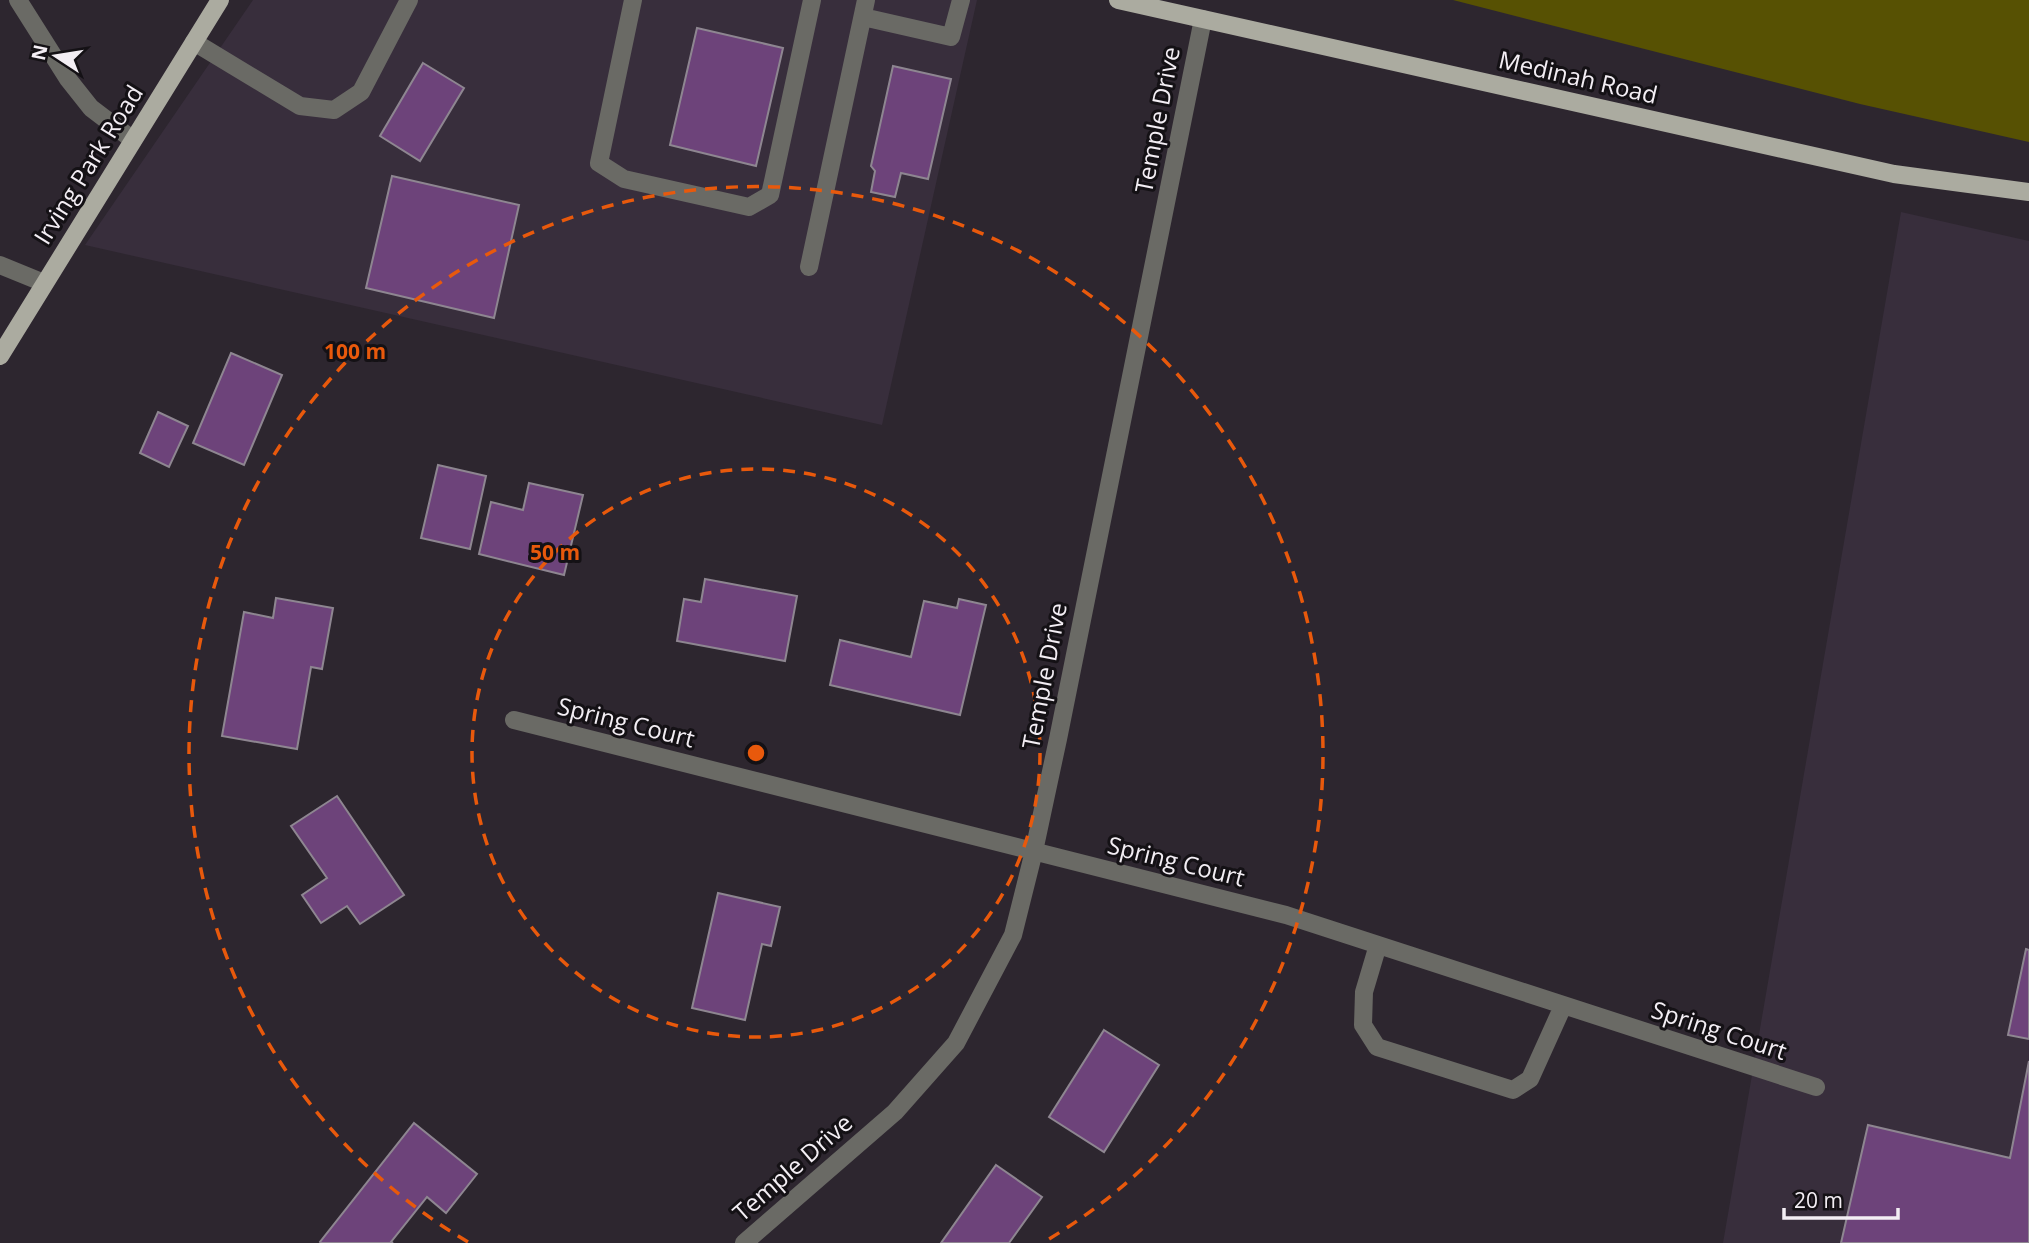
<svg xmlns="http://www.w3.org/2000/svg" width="2029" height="1243" font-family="'Open Sans',sans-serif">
<rect width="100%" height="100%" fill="#2d262f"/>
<!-- built -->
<path fill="#382e3c" d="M253,0H977L882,425L85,245Z
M1901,212L2029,241V1243H1723Z"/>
<!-- green -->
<path fill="#575103" d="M1453,0H2029V142L1860,104Z"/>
<!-- building -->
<path fill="#6d437a" stroke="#8e8691" stroke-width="2" d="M697,28L783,48L756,166L670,145Z
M423,63L464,88L420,161L380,136Z
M893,66L951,79L928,179L901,173L895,197L871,192L875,171L871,166Z
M392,176L519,205L494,318L366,288Z
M231,353L282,375L244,465L193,443Z
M158,412L188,426L169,467L140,453Z
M438,465L486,476L470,549L421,538Z
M529,483L583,495L564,575L479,554L491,502L523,510Z
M705,579L797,596L785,661L677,641L684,599L701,602Z
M276,598L333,608L322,669L311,667L297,749L222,736L244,612L273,618Z
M959,599L986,605L960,715L830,685L840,640L911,657L924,601L957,608Z
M337,796L404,895L360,924L347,906L321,923L302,895L327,878L291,826Z
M718,893L780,907L771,946L762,944L745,1020L692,1008Z
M2026,949L2029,950V1039L2008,1035Z
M1104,1030L1159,1065L1104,1152L1049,1117Z
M2029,1061V1243H1841L1868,1125L2010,1158Z
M414,1123L477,1174L446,1213L427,1197L391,1242L393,1243H321L320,1242Z
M996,1165L1042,1197L1009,1243H941Z"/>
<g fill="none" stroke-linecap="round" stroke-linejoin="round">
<!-- minor -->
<path stroke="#6a6a65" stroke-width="18" d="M18,0L68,79L91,108L133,140
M633,0L599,163L624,179L749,207L770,195L812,0
M863,17L951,37L961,0
M194,42L300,106L334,110L361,92L409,0
M0,265L44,283
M809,267L866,0
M514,720L1286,915L1816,1087
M1378,945L1364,992L1363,1025L1377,1047L1513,1090L1530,1079L1563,1006
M744,1243L895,1112L956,1043L1013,935L1034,851L1058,739L1203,19"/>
<!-- major -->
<path stroke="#ababa0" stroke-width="18" d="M1118,0L1894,174L2029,192
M0,356L220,0"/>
</g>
<!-- distance rings -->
<g fill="none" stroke="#e8590c" stroke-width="3.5" stroke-dasharray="12 9">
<circle cx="756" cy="753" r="284"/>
<path d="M468 1242A567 567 0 1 1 1044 1242"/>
</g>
<g text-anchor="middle" stroke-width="6" stroke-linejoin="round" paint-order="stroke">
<!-- street labels -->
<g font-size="24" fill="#f3eef4" stroke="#141115">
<text transform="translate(1578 78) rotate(13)" y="8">Medinah Road</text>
<text transform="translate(1158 120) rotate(-79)" y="8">Temple Drive</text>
<text transform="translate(89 165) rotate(-58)" y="8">Irving Park Road</text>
<text transform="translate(1045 676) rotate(-79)" y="8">Temple Drive</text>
<text transform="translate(626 723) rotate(14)" y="8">Spring Court</text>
<text transform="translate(1176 862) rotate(14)" y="8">Spring Court</text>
<text transform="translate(1719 1031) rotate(18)" y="8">Spring Court</text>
<text transform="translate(793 1168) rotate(-41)" y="8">Temple Drive</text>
</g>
</g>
<circle cx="756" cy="753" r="10" fill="#e8590c" stroke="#141115" stroke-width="3.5"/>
<g font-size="21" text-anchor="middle" font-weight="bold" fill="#e8590c" stroke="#141115" stroke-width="6" stroke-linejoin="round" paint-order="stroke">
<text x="355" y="359">100 m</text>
<text x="555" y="560">50 m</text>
</g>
<!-- north arrow -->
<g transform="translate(56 56) rotate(282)" stroke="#141115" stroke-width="5" paint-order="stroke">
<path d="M0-5L12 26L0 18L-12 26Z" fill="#f3eef4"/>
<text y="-10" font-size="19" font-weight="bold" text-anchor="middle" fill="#f3eef4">N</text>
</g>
<!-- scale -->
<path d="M1784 1208v10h114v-10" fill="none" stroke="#f3eef4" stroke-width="3.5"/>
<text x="1794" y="1208" font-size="21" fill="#f3eef4" stroke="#141115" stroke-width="5" paint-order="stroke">20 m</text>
</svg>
